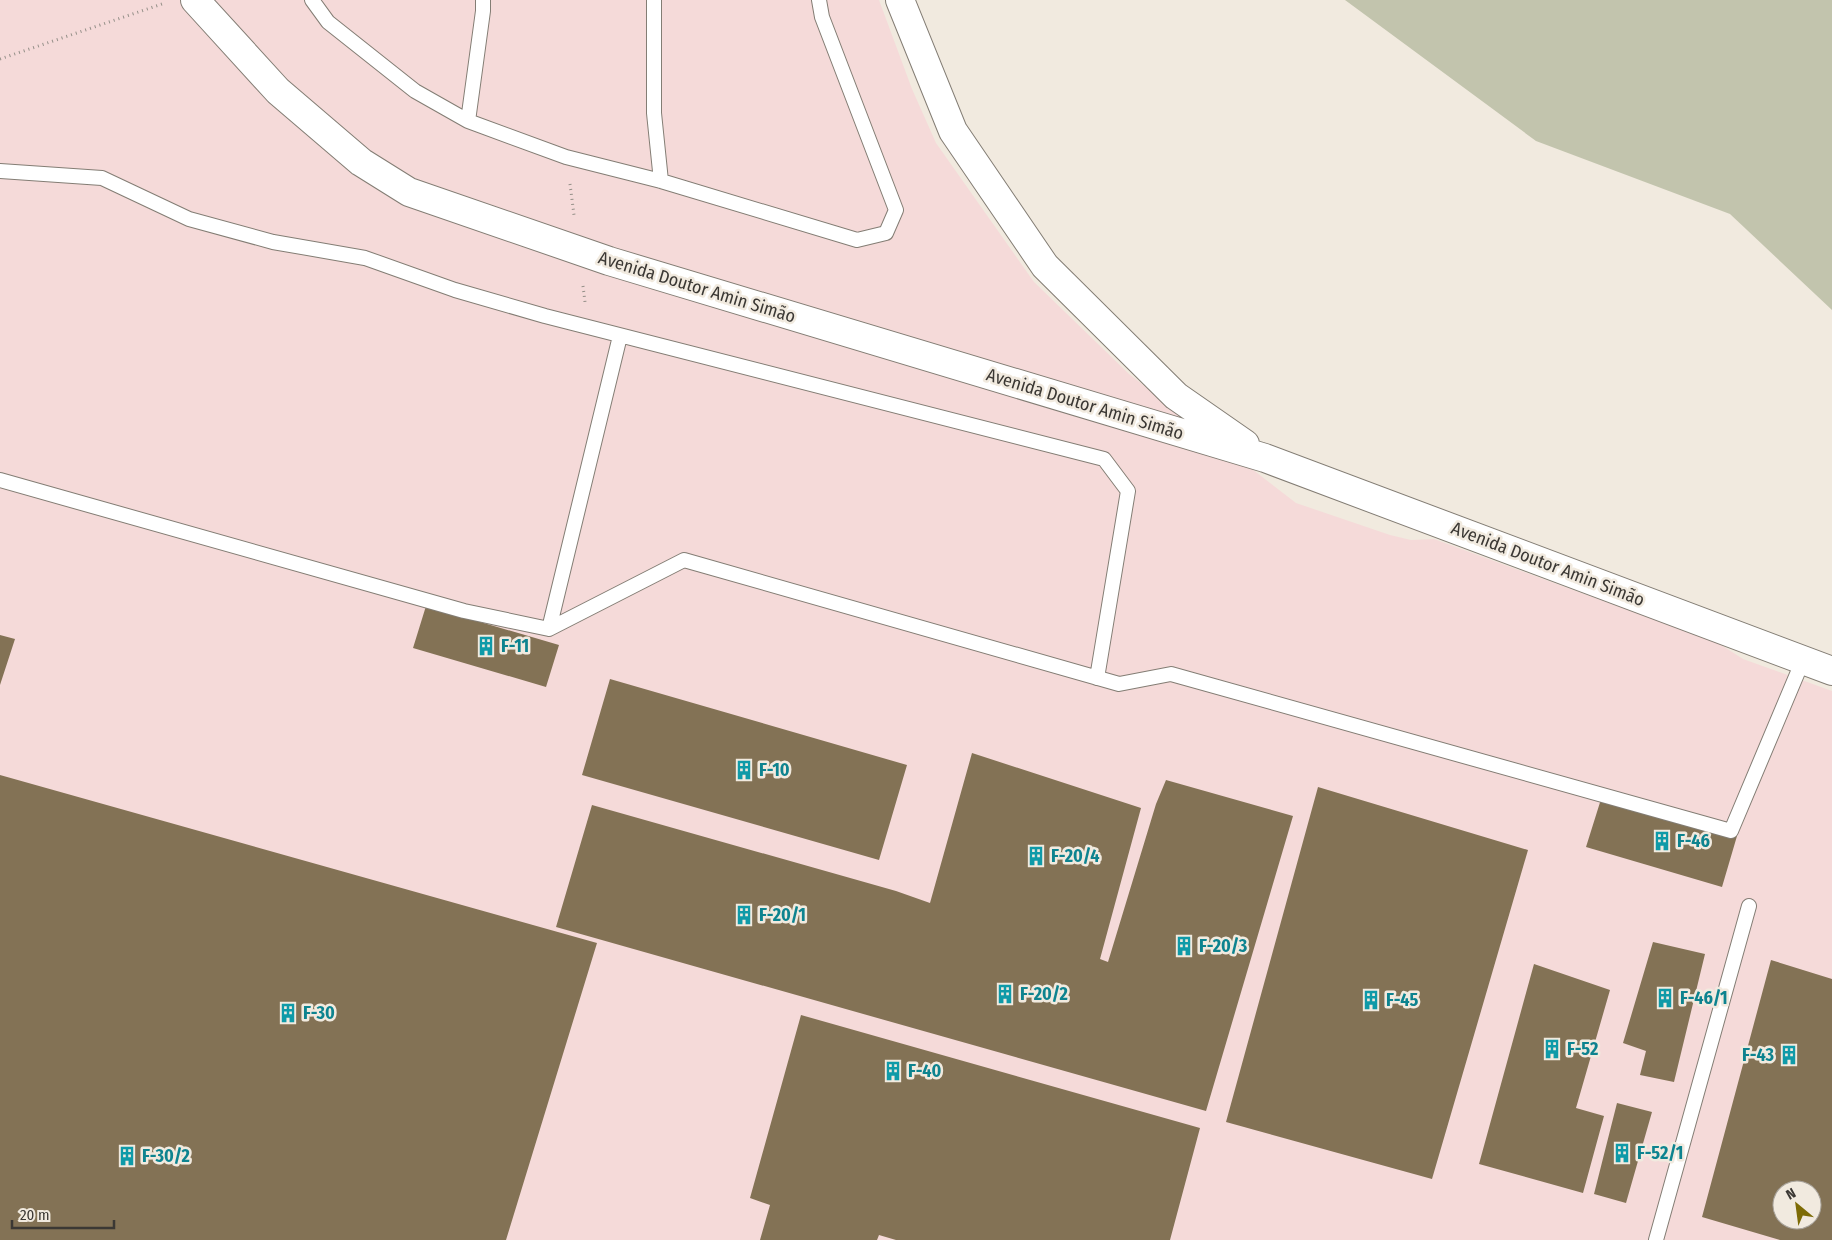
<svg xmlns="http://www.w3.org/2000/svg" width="1832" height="1240" font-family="'Fira Sans Condensed',sans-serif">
<rect width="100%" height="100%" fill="#f1eadf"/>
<!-- industrial -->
<path fill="#f5dad9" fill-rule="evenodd" d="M0,0H879L912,89L936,143L1034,282L1129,374L1296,503L1390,535L1411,540L1434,539L1718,643L1743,659L1832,691V1240H0ZM1782,1190H1812V1220H1782Z"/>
<!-- green -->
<path fill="#c2c4ad" d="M1345,0H1832V310L1730,214L1536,141Z"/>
<!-- building -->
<path fill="#837255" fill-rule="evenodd" d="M426,606L559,645L546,687L413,648Z
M0,635L15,639L0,685Z
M610,679L907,765L879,860L582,775Z
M972,753L1141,808L1100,959L1108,962L1156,804L1166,780L1293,816L1206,1111L556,927L592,805L896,891L930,903Z
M0,775L597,943L506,1240H0Z
M1318,787L1528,850L1432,1179L1226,1122Z
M1602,796L1737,836L1722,887L1586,847Z
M1653,942L1705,954L1674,1082L1640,1075L1646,1051L1623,1043Z
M1771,960L1832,979V1240H1780L1702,1217ZM1782,1190H1812V1220H1782Z
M1534,964L1610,990L1576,1108L1604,1116L1583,1193L1479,1164Z
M801,1015L1200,1128L1170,1240H896L879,1235L877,1240H760L770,1205L750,1198Z
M1617,1103L1652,1112L1626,1203L1594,1194Z"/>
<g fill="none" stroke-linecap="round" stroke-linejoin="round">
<defs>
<path id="service" d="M312,0L328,22L415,91L468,121L566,157L661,181L857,240L886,233L896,210L822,17L819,0
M654,0V113L661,181
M468,121L483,11V0
M0,171L102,178L189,219L273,242L365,258L455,290L545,316L1104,459L1128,491L1097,678
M0,480L464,611L549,629L684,560L1119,684L1171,674L1731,831L1803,660
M549,629L620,336
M1656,1240L1749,906"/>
<path id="tertiary" d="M195,0L278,91L361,162L409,192L609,261L1265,458L1832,671
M900,0L953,131L1045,266L1176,396L1245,444"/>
</defs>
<!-- service casing -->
<use href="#service" stroke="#837d74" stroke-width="16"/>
<!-- tertiary casing -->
<use href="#tertiary" stroke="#837d74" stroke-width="30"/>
<!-- path -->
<path stroke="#959089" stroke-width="3" stroke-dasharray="1 4" stroke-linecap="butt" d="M0,59L165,3
M570,184L574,215
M583,286L585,302"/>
<!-- service -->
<use href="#service" stroke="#fff" stroke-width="14"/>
<!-- tertiary -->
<use href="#tertiary" stroke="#fff" stroke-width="28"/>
</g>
<!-- icons -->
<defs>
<symbol id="building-bare" viewBox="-9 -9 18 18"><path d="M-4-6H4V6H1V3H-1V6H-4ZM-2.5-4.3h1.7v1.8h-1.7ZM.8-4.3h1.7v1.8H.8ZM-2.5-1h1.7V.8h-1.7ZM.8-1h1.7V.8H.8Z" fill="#0f9aa8" stroke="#f1eadf" stroke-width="2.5" paint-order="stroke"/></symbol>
</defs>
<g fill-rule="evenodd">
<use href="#building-bare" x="472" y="632" width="28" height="28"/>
<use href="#building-bare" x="730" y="756" width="28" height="28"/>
<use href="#building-bare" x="1648" y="827" width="28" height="28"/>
<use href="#building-bare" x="1022" y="842" width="28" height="28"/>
<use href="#building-bare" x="730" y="901" width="28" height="28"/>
<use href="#building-bare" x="1170" y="932" width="28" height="28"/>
<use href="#building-bare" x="991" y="980" width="28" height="28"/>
<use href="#building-bare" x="1651" y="984" width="28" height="28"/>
<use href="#building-bare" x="1357" y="986" width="28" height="28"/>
<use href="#building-bare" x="274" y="999" width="28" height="28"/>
<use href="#building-bare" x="1538" y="1035" width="28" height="28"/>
<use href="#building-bare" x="1775" y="1041" width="28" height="28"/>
<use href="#building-bare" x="879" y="1057" width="28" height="28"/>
<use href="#building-bare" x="1608" y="1139" width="28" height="28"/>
<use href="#building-bare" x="113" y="1142" width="28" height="28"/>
</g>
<g text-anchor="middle" stroke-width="5" stroke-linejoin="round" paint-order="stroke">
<!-- street labels -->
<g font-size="18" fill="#3b3834" stroke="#f1eadf">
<text transform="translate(697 287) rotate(17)" y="6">Avenida Doutor Amin Simão</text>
<text transform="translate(1085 404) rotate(17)" y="6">Avenida Doutor Amin Simão</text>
<text transform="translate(1548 564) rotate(21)" y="6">Avenida Doutor Amin Simão</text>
</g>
<!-- culture labels -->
<g font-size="18" font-weight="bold" fill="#0d838f" stroke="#f1eadf" text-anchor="start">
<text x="501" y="652">F-11</text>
<text x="759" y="776">F-10</text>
<text x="1677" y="847">F-46</text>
<text x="1051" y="862">F-20/4</text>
<text x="759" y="921">F-20/1</text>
<text x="1199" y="952">F-20/3</text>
<text x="1020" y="1000">F-20/2</text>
<text x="1680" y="1004">F-46/1</text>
<text x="1386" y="1006">F-45</text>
<text x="303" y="1019">F-30</text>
<text x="1567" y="1055">F-52</text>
<text x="1774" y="1061" text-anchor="end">F-43</text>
<text x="908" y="1077">F-40</text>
<text x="1637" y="1159">F-52/1</text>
<text x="142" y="1162">F-30/2</text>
</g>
</g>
<!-- north arrow -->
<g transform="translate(1797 1205) rotate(331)"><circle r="24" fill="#f1eadf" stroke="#a8a39b"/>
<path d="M0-4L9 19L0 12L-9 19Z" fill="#7d6b05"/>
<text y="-8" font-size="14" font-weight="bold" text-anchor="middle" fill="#3b3834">N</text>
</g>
<!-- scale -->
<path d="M12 1220v8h102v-8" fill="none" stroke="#3b3834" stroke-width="2.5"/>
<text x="20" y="1220" font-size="15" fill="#3b3834" stroke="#f1eadf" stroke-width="4" paint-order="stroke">20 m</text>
</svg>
